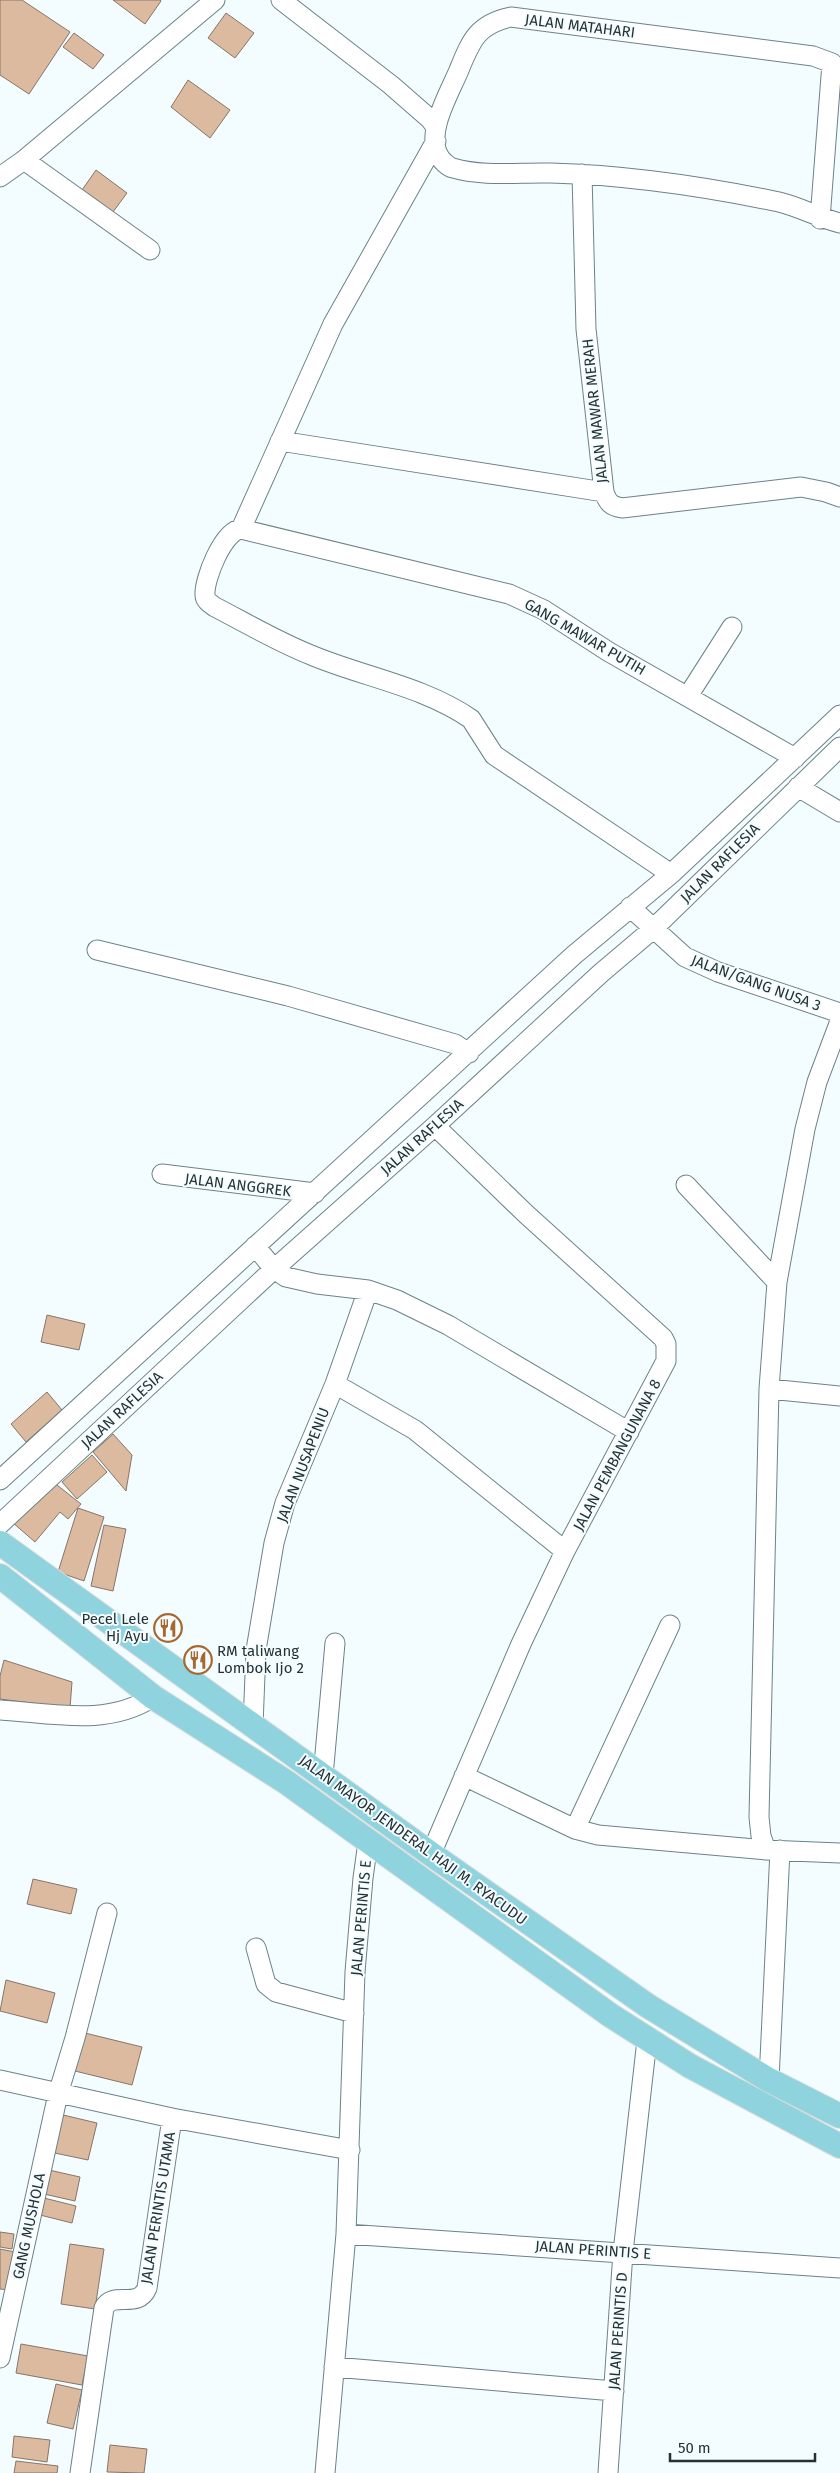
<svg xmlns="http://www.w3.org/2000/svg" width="840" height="2473" font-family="'Fira Sans',sans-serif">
<rect width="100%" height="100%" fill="#f3fdff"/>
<!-- building -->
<path fill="#dcbaa0" stroke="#867568" d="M0,0H22L70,32L29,94L0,75Z
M113,0H160L161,1L145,24Z
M226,13L254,33L235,58L208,38Z
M74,33L104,55L93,69L63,47Z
M188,80L230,110L210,138L171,107Z
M96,170L127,193L113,212L82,190Z
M47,1315L85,1324L79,1350L41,1342Z
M47,1392L62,1410L26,1442L11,1424Z
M113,1434L132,1455L126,1491L93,1452Z
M92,1455L107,1472L77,1499L62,1482Z
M52,1481L81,1504L68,1519L60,1512L35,1542L12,1522Z
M78,1508L104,1517L84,1581L58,1572Z
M104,1525L126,1529L113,1591L91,1586Z
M4,1660L72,1682L70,1708L0,1699V1676Z
M33,1879L77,1889L71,1914L27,1904Z
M6,1980L55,1993L47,2023L0,2011Z
M85,2033L142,2047L132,2085L75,2071Z
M59,2114L97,2123L88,2160L50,2152Z
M49,2170L80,2177L75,2201L44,2194Z
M44,2198L76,2206L72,2223L40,2215Z
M0,2232L14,2234L12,2249L0,2247Z
M70,2244L104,2249L95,2309L61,2304Z
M0,2249L15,2252L10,2290L0,2289Z
M21,2344L88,2356L82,2385L16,2373Z
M56,2384L82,2390L73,2429L47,2423Z
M14,2436L50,2440L47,2462L12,2457Z
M110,2445L147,2449L144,2473L107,2472Z
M16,2461L58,2466L57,2473H14Z"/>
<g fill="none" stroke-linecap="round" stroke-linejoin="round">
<defs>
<path id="minor" d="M281,0L391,85L430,119L435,126
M436,141L333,324L241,529C223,531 204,579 205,595C205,601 211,604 215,607C246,623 278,642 311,655C363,677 423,686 471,719L494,755L671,874
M24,160L150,250
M582,174L586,329L604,492C608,503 611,506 622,508L801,487L826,492L840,497
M0,177L24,160L215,0
M820,219L832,63L813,56L511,17C477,24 471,41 459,70C450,92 425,133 439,156C441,160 448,167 453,168C483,177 520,172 551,173C624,175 707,187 779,202C800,207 819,218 840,223
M280,441L604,492
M241,529L509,594L544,610L609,652L795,758
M688,696L732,627
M798,787L840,812
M630,907L685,957L718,972L840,1013
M97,950L288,996L455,1044L469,1053
M162,1174L315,1193
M686,1185L777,1282
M255,1246L274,1269L286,1277L317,1284L368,1290L397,1300L448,1325L629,1432
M335,1384L415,1430L565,1551
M769,1389L840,1396
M0,1480L574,955L671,874L840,715
M0,1524L274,1269L435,1126L601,973L653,929L840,747
M0,1710C52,1713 107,1727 153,1697
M253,1725L256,1650L274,1543L285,1503L335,1384L368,1290
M323,1776L335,1643
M464,1776L575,1829L598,1835L766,1850L840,1853
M575,1829L670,1625
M766,1850L761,1836L759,1817L769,1389L777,1282L805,1129L817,1082L840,1021
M431,1854L521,1644L565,1551L666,1361V1344L663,1338L526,1214L435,1126
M256,1948L266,1984L276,1992L354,2013
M0,2080L172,2118L350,2150
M769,2080L780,1850
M346,2234L840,2268
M0,2358L58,2094L75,2038L107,1913
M334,2367L614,2391
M80,2473L104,2308C113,2290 138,2310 147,2288L172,2118
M325,2473L346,2234L355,1972L363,1878L368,1842
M608,2473L623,2252L647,2040"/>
<path id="major" d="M0,1543L431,1854L648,2006L769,2080L840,2116
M0,1576L153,1697L286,1782L610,2015L690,2066L840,2146"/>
</defs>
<!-- minor casing -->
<use href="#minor" stroke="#6b8387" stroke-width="21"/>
<!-- major casing -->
<use href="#major" stroke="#d8dada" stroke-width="26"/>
<!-- minor -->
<use href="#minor" stroke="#fff" stroke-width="19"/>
<!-- major -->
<use href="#major" stroke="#8ed3dd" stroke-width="24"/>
</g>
<!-- icons -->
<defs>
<symbol id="restaurant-ring" viewBox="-11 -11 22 22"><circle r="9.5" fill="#f3fdff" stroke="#a76830" stroke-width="1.5"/><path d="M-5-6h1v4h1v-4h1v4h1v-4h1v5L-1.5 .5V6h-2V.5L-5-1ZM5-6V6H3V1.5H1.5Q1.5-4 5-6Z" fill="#a76830"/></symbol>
</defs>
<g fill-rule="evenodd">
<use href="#restaurant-ring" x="152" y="1612" width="32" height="32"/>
<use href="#restaurant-ring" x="182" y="1644" width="32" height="32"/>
</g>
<g text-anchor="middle" stroke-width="4" stroke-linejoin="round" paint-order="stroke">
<!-- street labels -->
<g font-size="15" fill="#273133" stroke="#f3fdff">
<text transform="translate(580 26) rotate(7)" y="5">JALAN MATAHARI</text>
<text transform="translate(595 411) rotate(-96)" y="5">JALAN MAWAR MERAH</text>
<text transform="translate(585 637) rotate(30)" y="5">GANG MAWAR PUTIH</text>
<text transform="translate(720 863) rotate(-45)" y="5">JALAN RAFLESIA</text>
<text transform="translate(756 983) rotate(20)" y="5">JALAN/GANG NUSA 3</text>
<text transform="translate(422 1137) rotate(-42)" y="5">JALAN RAFLESIA</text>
<text transform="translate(238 1185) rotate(7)" y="5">JALAN ANGGREK</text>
<text transform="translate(122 1410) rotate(-43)" y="5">JALAN RAFLESIA</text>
<text transform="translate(617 1455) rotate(-62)" y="5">JALAN PEMBANGUNANA 8</text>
<text transform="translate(303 1465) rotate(-69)" y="5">JALAN NUSAPENIU</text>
<text transform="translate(413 1840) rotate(36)" y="5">JALAN MAYOR JENDERAL HAJI M. RYACUDU</text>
<text transform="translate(361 1918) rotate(-85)" y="5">JALAN PERINTIS E</text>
<text transform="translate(158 2208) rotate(-81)" y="5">JALAN PERINTIS UTAMA</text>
<text transform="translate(29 2226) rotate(-78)" y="5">GANG MUSHOLA</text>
<text transform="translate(593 2250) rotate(4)" y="5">JALAN PERINTIS E</text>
<text transform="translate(618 2331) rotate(-86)" y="5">JALAN PERINTIS D</text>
</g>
<!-- poi labels -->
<g font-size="15" fill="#273133" stroke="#f3fdff" text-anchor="end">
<text x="149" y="1624">Pecel Lele<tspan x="149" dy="17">Hj Ayu</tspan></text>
<text x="217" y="1656" text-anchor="start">RM taliwang<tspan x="217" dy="17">Lombok Ijo 2</tspan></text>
</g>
</g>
<!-- scale -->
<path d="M670 2453v8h145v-8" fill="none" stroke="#273133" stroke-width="2.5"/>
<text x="678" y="2453" font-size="15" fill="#273133" stroke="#f3fdff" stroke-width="4" paint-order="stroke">50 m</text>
</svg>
